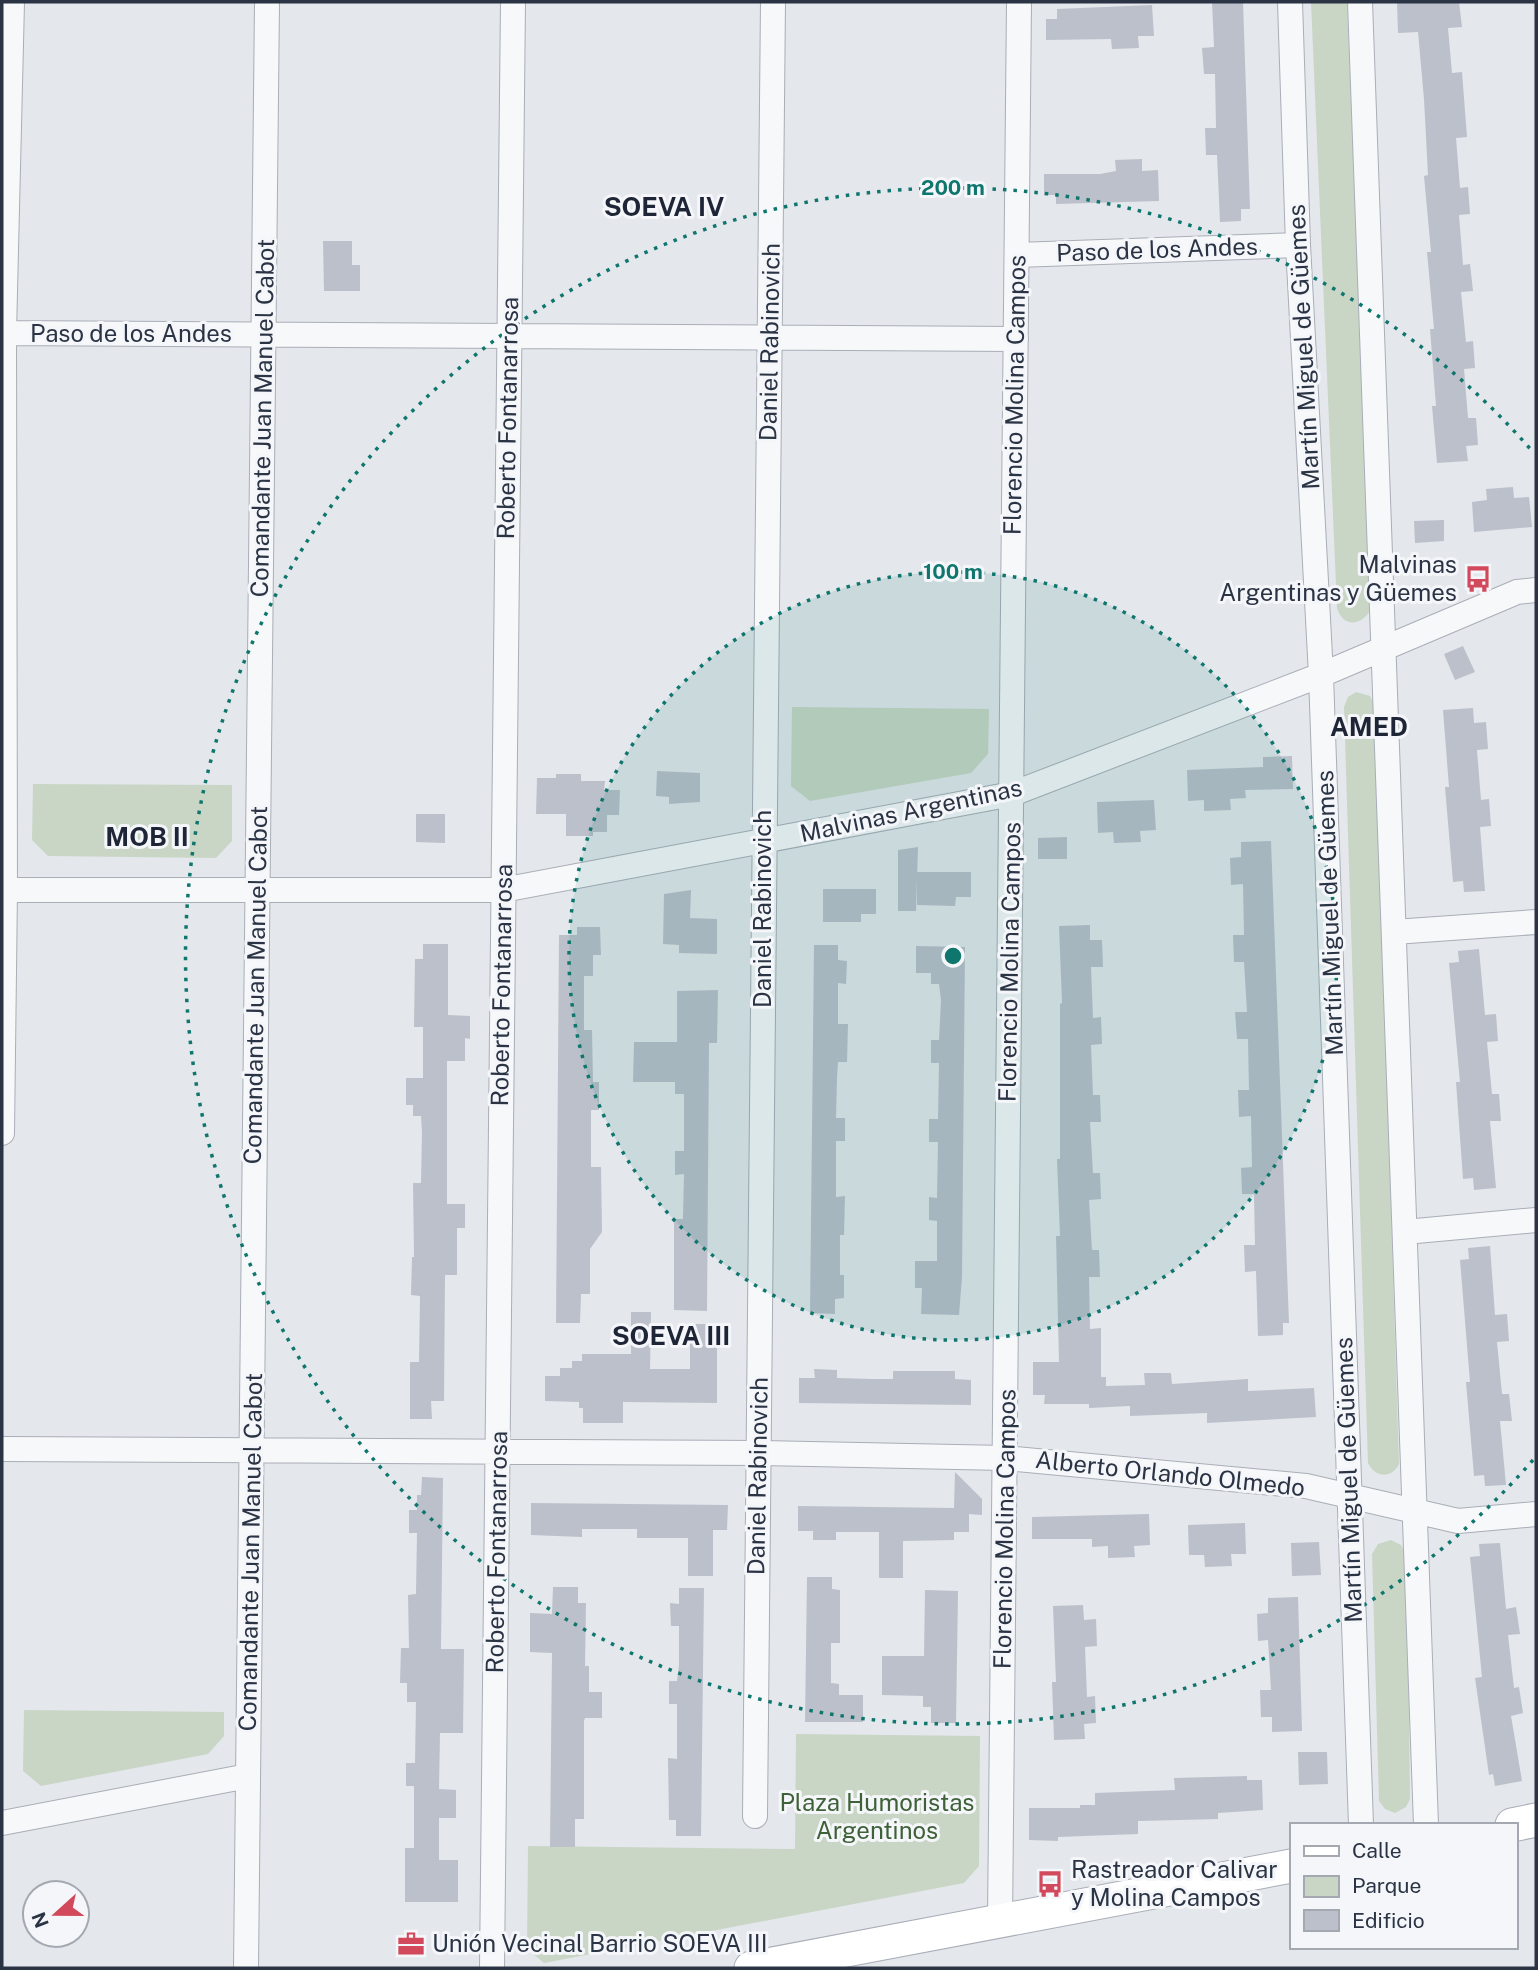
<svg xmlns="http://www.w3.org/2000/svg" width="1538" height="1970" font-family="'Public Sans',sans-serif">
<rect width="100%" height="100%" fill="#e4e7ec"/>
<!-- green -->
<path fill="#c9d6c5" d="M1311,2H1347L1371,609C1362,626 1343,628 1337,608Z
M1356,692L1370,696L1375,705L1399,1464C1392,1479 1375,1478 1368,1463L1344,707L1348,697Z
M792,707L989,709L988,754L971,773L810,801L791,786Z
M33,784L232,785V841L216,858L48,856L32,840Z
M1391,1540L1401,1545L1407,1557L1410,1799L1406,1807L1395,1813L1385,1809L1379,1801L1372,1554L1378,1544Z
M24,1710L224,1712V1736L208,1754L41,1786L23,1771Z
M796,1734L980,1736L979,1866L964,1883L544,1963L527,1949L528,1846L795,1849Z"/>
<!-- building -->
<path fill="#bbc0ca" d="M1212,2H1243L1250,209H1241V221L1220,222L1217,155H1206L1205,128H1216L1215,74H1204L1202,48L1214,47Z
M1397,2H1459L1462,27L1448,28L1452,73L1462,72L1467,137L1456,138L1460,188L1468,187L1470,214L1459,215L1463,265L1470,264L1473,291L1461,292L1466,342L1473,341L1475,368L1464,369L1468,418H1476L1478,445L1466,446L1468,461L1437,463L1432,406H1436L1430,329H1434L1427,252H1431L1424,176L1428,175L1424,99L1418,32L1398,33Z
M1152,5L1154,36H1138L1139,48L1112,49L1111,39L1046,40V19H1057V9Z
M1142,159V171L1158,170L1159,201L1056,204V195H1044V174H1100L1116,171L1115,160Z
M323,241H352V265H360V291H324Z
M1513,487L1514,498L1529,497L1532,527L1474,532L1472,502L1487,500L1486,489Z
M1444,520V541L1415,543L1414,521Z
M1463,646L1475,672L1455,680L1444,654Z
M1473,708L1474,723L1486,722L1488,749L1477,750L1481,800L1489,799L1491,826L1480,827L1485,891L1464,892L1463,881L1453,882L1445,787H1449L1443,710Z
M1292,756L1293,789L1245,790L1246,798L1230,799L1231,810L1204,811V800L1188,801L1187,770L1263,767V757Z
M657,771L700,773V802L669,804V797L656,796Z
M556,774H581V781H605L604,790H620L619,815H607V832H593V836H566V814H536L537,778H556Z
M1154,800L1156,830L1140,831L1141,842L1114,843L1113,832L1098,833L1097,802Z
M416,814H445V843L416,842Z
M1067,837V859H1038V838Z
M1271,841L1289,1323H1283V1335L1258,1336L1256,1271L1245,1272L1244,1245H1255L1254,1194H1242L1241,1168L1252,1167L1251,1116L1239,1117L1238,1090H1249L1248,1039H1237L1235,1012H1247L1244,962H1234L1233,935H1244L1243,884L1231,885L1230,858L1241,857V842Z
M918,847L916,911H898V850Z
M917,872H971V897H956L955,906L917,905Z
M823,889H876V914H861V922H823Z
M691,890L690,918L717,919V954L679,953V945L663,944L664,894Z
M1090,925V940H1102L1103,967H1091L1093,1018L1101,1017L1102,1044L1091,1045L1093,1095H1100L1101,1122H1090L1093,1173H1100L1101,1199L1089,1200L1092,1250H1099L1100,1277H1089L1090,1329L1101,1328V1377H1106V1386L1145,1385L1144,1373H1171L1172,1384L1248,1379V1391L1314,1388L1316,1417L1207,1423V1413L1130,1416V1406L1089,1408V1404H1044L1045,1395H1033V1362H1059L1056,1236H1060L1057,1159H1060V1004L1062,1003L1059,926Z
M577,927H600L601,955H593V976H584V1030H592L593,1082H599V1110H591V1167H601L602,1232L590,1249V1294H581L580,1323H556L559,935H577Z
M423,944H448V1015L470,1016V1039L465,1038V1061H447V1204H465V1228H457V1275H445L444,1401H431L432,1419H410V1362H419L420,1296L411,1295L412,1257H414L413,1183H421L422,1132L421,1116H413V1105H406V1078H423V1027H414L415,959H423Z
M814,945H838V960L847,961L846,984L838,983V1024H848L847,1062H838L837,1078L836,1118H845V1141H836V1197L845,1196L844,1235H840V1275H844V1298L835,1299V1314L810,1313Z
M916,946L965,947L962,1277L959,1315L921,1314L922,1288H915V1261H937V1221L929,1220V1197L937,1198L938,1142H929V1119H938L939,1063H931V1040H939L941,1000L939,984H931V973H916Z
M1479,949L1485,1015L1496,1014L1498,1041L1487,1042L1492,1094H1499L1501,1121H1490L1496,1188L1474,1190L1473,1178L1463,1179L1456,1082H1460L1449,963L1459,962L1458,951Z
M718,990L717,1043H709L707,1311L674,1310V1219H683V1216L684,1174L675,1175V1151H684V1094H675V1082H633L634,1042H677V991Z
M1490,1246L1495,1315L1507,1314L1509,1341L1497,1342L1502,1394H1509L1512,1421H1500L1506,1485L1485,1486L1484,1475L1474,1476L1466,1382H1470L1460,1260L1469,1259L1468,1248Z
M631,1312H651L650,1369H690V1324H717V1403L623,1402V1423H583V1408H579V1402L545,1401V1376H560V1368H572V1361H582V1354H631Z
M814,1369L837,1370V1378L872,1379H893V1371H955V1379L971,1380V1405L799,1403V1378H815Z
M955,1472L982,1499V1515L969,1514V1532H954V1540L903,1541V1578H879V1532H836V1540H813V1531H798V1506L954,1508Z
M422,1477L443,1478L441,1649H464L463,1733H440L439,1789L456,1790V1818H439V1860H458V1902H405V1848H414V1786H406V1763H415L416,1702H407V1683H400L401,1648H409L408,1595L416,1594L417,1533H409V1510H417V1495H421Z
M531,1503L728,1505L727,1530H713V1576H688V1538H637V1529H582V1537L531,1535Z
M1149,1514L1150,1545L1134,1546L1135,1557L1108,1558V1546L1092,1547V1539H1032V1517Z
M1245,1523L1246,1554H1231L1232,1566L1205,1567L1204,1555H1189L1188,1525Z
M1319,1542L1321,1575L1292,1576L1291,1543Z
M1500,1543L1506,1609L1516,1607L1520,1634L1508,1635L1514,1688L1519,1687L1523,1713L1511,1716L1522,1781L1495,1786L1493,1774L1489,1775L1475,1678L1482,1677L1470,1557L1480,1556L1479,1544Z
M807,1577H832V1589L840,1590V1643H831V1683L839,1684V1695H863V1722H805Z
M553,1587H578V1603H586L585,1666H589V1692H602V1718H585L584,1721V1819H575V1847H550L552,1653L530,1652V1613L552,1614Z
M679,1588H704L701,1836H676V1820H669L668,1758L677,1759V1704H669V1681H677L679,1665V1626H671L670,1603L679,1604Z
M925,1590L958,1591L956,1723H931V1707H923V1696L882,1695V1656H924Z
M1298,1597L1302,1731L1272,1732V1717H1261L1260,1690H1271L1268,1640L1258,1641L1257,1614L1268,1613V1598Z
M1083,1605L1084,1620L1096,1619L1097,1646L1085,1647L1087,1697L1095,1696L1096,1723L1084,1724L1085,1739L1054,1740L1052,1682H1056L1053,1606Z
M1298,1752H1327L1328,1784L1299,1785Z
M1247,1776V1780H1262L1263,1810L1218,1813V1819L1138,1821V1834L1058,1837V1841L1029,1840V1808H1080V1805H1095V1793L1175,1790L1174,1778Z"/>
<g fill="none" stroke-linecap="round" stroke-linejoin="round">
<defs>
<path id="minor" d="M1290,2L1298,245L1321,675L1361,1825
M1360,2L1426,1825
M1017,255L1298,245
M2,333L1016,339
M2,890H503L1012,794L1321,675L1517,592L1536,590
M1394,932L1536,922
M2,1133L5,890L4,333L12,2
M1405,1232L1536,1220
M2,1449L759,1453L1005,1458L1306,1486L1458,1521L1536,1514
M755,1816L773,2
M2,1823L248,1776
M1000,1921L1019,2
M246,1968L267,2
M492,1968L513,2"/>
<path id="secondary" d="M1512,1825L1536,1820
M751,1968L1291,1866"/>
</defs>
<!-- minor casing -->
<use href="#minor" stroke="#a9aeb7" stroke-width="26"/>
<!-- secondary casing -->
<use href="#secondary" stroke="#a9aeb7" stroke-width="35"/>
<!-- minor -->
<use href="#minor" stroke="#f7f8fa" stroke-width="24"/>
<!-- secondary -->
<use href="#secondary" stroke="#fff" stroke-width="33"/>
</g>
<!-- distance rings -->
<circle cx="953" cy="956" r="384" fill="#0f766e" fill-opacity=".12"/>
<g fill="none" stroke="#0f766e" stroke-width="3.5" stroke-dasharray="3.5 7">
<circle cx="953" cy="956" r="384"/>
<path d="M1533 1460A768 768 0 1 1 1533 452"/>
</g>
<!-- icons -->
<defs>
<symbol id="bus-bare" viewBox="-9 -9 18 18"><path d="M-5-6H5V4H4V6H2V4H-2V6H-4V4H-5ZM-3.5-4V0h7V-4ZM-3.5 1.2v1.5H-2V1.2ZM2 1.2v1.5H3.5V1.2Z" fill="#d1495b" stroke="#f4f6f9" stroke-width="2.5" paint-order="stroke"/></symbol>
<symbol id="office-bare" viewBox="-9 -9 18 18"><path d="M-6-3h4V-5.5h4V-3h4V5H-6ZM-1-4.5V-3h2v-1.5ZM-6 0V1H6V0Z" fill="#d1495b" stroke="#f4f6f9" stroke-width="2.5" paint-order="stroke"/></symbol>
</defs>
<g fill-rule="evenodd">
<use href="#bus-bare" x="1459" y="560" width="38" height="38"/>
<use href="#bus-bare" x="1031" y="1865" width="38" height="38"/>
<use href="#office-bare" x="392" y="1925" width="38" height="38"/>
</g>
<g text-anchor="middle" stroke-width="6" stroke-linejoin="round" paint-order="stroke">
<!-- street labels -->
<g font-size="24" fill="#2b3445" stroke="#f4f6f9">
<text transform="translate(1157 250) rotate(-2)" y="8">Paso de los Andes</text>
<text x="131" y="342">Paso de los Andes</text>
<text transform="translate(770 342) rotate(-89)" y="8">Daniel Rabinovich</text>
<text transform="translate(1304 347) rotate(-93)" y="8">Martín Miguel de Güemes</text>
<text transform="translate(1015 395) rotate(-89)" y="8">Florencio Molina Campos</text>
<text transform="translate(263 418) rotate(-89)" y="8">Comandante Juan Manuel Cabot</text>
<text transform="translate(508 418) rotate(-89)" y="8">Roberto Fontanarrosa</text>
<text transform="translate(911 811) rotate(-12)" y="8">Malvinas Argentinas</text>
<text transform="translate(763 909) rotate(-90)" y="8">Daniel Rabinovich</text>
<text transform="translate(1330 913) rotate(-92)" y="8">Martín Miguel de Güemes</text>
<text transform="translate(1010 962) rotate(-89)" y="8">Florencio Molina Campos</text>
<text transform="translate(256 985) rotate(-89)" y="8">Comandante Juan Manuel Cabot</text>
<text transform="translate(502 985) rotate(-89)" y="8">Roberto Fontanarrosa</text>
<text transform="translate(1170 1474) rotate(6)" y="8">Alberto Orlando Olmedo</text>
<text transform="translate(758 1476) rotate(-89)" y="8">Daniel Rabinovich</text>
<text transform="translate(1349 1480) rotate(-92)" y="8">Martín Miguel de Güemes</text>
<text transform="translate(1005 1529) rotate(-89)" y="8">Florencio Molina Campos</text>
<text transform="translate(251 1552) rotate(-89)" y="8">Comandante Juan Manuel Cabot</text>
<text transform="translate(497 1552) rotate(-89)" y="8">Roberto Fontanarrosa</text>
</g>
<!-- poi labels -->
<g font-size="24" fill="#2b3445" stroke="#f4f6f9" text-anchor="start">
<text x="1457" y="573" text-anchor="end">Malvinas<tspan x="1457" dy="28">Argentinas y Güemes</tspan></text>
<text x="1071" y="1878">Rastreador Calivar<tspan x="1071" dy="28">y Molina Campos</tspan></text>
<text x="432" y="1952">Unión Vecinal Barrio SOEVA III</text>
</g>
<!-- park labels -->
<g font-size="24" fill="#3f6138" stroke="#f4f6f9">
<text x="877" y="1811">Plaza Humoristas<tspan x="877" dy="28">Argentinos</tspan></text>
</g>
<!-- neighbourhood labels -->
<g font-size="26" font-weight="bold" fill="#1d2536" stroke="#f4f6f9">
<text x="664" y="216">SOEVA IV</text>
<text x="1369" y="736">AMED</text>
<text x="147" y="846">MOB II</text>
<text x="671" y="1345">SOEVA III</text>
</g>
</g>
<circle cx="953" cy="956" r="10" fill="#0f766e" stroke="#f4f6f9" stroke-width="3.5"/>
<g font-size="21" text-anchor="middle" font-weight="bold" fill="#0f766e" stroke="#f4f6f9" stroke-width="6" stroke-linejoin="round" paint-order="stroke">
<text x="953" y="195">200 m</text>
<text x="953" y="579">100 m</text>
</g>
<!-- border -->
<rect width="1538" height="1970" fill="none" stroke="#2b3445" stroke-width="7"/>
<!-- legend -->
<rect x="1290" y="1823" width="228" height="126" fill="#f4f6f9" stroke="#a4a8b1" stroke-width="2"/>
<rect x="1304" y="1846" width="35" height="10" fill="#ffffff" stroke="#a4a8b1" stroke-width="2"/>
<text x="1352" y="1858" font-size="21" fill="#2b3445">Calle</text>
<rect x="1304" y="1876" width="35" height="21" fill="#c9d6c5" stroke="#a4a8b1" stroke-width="2"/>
<text x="1352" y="1893" font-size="21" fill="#2b3445">Parque</text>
<rect x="1304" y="1910" width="35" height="21" fill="#bbc0ca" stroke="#a4a8b1" stroke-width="2"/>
<text x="1352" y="1928" font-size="21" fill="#2b3445">Edificio</text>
<!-- north arrow -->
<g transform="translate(56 1914) rotate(249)"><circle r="33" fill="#f4f6f9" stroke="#a4a8b1" stroke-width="2"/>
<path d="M0-5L12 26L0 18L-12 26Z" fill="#d1495b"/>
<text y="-10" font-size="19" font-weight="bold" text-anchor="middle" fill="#2b3445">N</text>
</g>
</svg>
